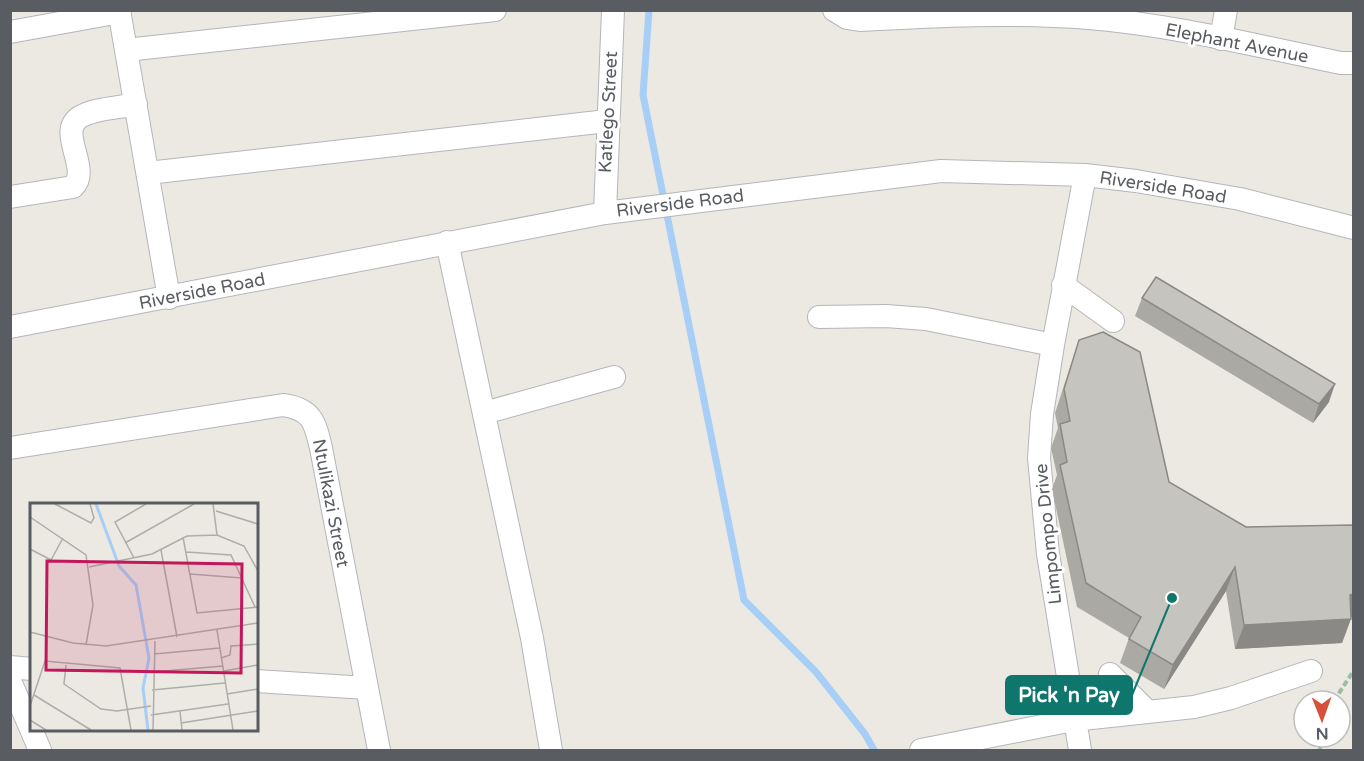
<svg xmlns="http://www.w3.org/2000/svg" width="1364" height="761" font-family="'Varela Round',sans-serif">
<rect width="100%" height="100%" fill="#ebe9e1"/>
<g fill="none" stroke-linecap="round" stroke-linejoin="round">
<!-- stream -->
<path stroke="#a6cef6" stroke-width="7" d="M649,10L643,95L744,600L816,672L865,734L874,750"/>
<defs>
<path id="minor" d="M119,10L169,298
M834,10L847,18L860,20C936,16 1013,12 1089,18C1174,25 1257,46 1341,63H1354
M10,32L120,12
M1221,39L1226,10
M126,50L495,10
M148,173L607,121
M10,197L73,187C92,169 56,132 80,117C95,108 119,108 136,104
M605,213L613,10
M447,242L532,638L551,750
M1063,285L1113,321
M819,317L886,316L926,319L1053,345
M10,327L605,213L941,171L1085,175L1136,181L1240,199L1354,228
M484,413L614,377
M10,448L283,405C312,409 315,422 321,448L379,750
M10,667L32,669
M1110,674L1147,711
M10,681L40,750
M256,681L367,688
M921,750L1073,720L1194,707L1231,698L1311,671
M1080,750L1048,554L1039,458L1042,414L1053,345L1085,175"/>
</defs>
<!-- minor casing -->
<use href="#minor" stroke="#b3b6ba" stroke-width="24"/>
<!-- path -->
<path stroke="#98bea5" stroke-width="4" stroke-dasharray="6 3" stroke-linecap="butt" d="M1334,701L1354,670
M1320,737V750"/>
<!-- minor -->
<use href="#minor" stroke="#fff" stroke-width="22"/>
</g>
<!-- wall -->
<path fill="#aaa9a3" d="M1142,298L1329,402L1313,423L1135,316Z
M1079,340L1169,482L1351,617L1342,643L1235,649L1226,591L1164,689L1120,663L1129,638L1077,607L1052,489L1057,475L1051,448L1058,428L1055,413Z"/>
<!-- shaded-wall -->
<path fill="#8b8985" d="M1335,384L1329,402L1313,423L1319,404Z
M1235,567L1226,591L1164,689L1173,665Z
M1353,594V617L1341,618L1350,595Z
M1351,619L1342,643L1235,649L1244,625Z"/>
<!-- building -->
<path fill="#c6c4be" stroke="#8b8985" stroke-width="1.5" d="M1156,277L1335,384L1319,404L1142,298Z
M1103,332L1140,352L1169,482L1246,527L1353,525V594L1350,595L1351,619L1244,625L1235,567L1173,665L1129,639L1141,617L1086,583L1060,465L1067,462L1060,424L1070,421L1064,389L1079,340Z"/>
<g text-anchor="middle" stroke-width="6" stroke-linejoin="round" paint-order="stroke">
<!-- street labels -->
<g font-size="18" fill="#595c60" stroke="#fff">
<text transform="translate(1237 43) rotate(11)" y="6">Elephant Avenue</text>
<text transform="translate(608 112) rotate(-87)" y="6">Katlego Street</text>
<text transform="translate(1163 187) rotate(9)" y="6">Riverside Road</text>
<text transform="translate(680 203) rotate(-7)" y="6">Riverside Road</text>
<text transform="translate(202 291) rotate(-11)" y="6">Riverside Road</text>
<text transform="translate(331 503) rotate(79)" y="6">Ntulikazi Street</text>
<text transform="translate(1048 534) rotate(-96)" y="6">Limpompo Drive</text>
</g>
</g>
<!-- overview -->
<g transform="translate(30 503)">
<rect width="228" height="228" fill="#ebe9e1"/>
<path fill="none" stroke="#a6cef6" stroke-width="3" d="M66,1L89,63L106,82L119,155L113,185L118,227"/>
<path fill="none" stroke="#adada9" stroke-width="1.5" d="M25,1L61,20L64,15L60,1M183,1L187,32M186,8L228,21M0,14L56,52L63,102L56,142M153,34L167,110L228,104M95,40L164,1M0,46L21,57L33,35M131,47L147,134M156,49L201,52L225,104M104,55L85,19L116,1M59,64L122,51L157,33L187,32L214,43L228,68M160,71L212,75M187,127L203,227M0,129L43,140L76,143L228,120M124,151L190,145M191,155L200,152L201,143L228,141M36,162L34,181L71,206L87,208L121,203M194,168L228,162M123,169L193,163M122,187L195,180M197,191L228,186M4,192L61,227M0,203L15,158L90,165L101,227M150,208L152,227M121,212L198,201M0,217L16,227M151,220L228,208M123,227L125,138"/>
<path fill="#c2185b" fill-opacity="0.15" stroke="#c2185b" stroke-width="3" d="M17,58L212,61L211,170L16,167Z"/>
<rect width="228" height="228" fill="none" stroke="#595c60" stroke-width="3"/>
</g>
<!-- callouts -->
<path fill="none" stroke="#0f766e" stroke-width="2" d="M1172 598L1132 695"/>
<circle fill="#0f766e" stroke="#fff" stroke-width="2" cx="1172" cy="598" r="6"/>
<rect fill="#0f766e" stroke="#0f766e" stroke-width="2" x="1006" y="676" width="126" height="38" rx="6"/>
<g font-size="20" text-anchor="middle" font-weight="bold" fill="#fff">
<text x="1069" y="702">Pick 'n Pay</text>
</g>
<!-- border -->
<rect width="1364" height="761" fill="none" stroke="#595c60" stroke-width="24"/>
<!-- north arrow -->
<g transform="translate(1322 719) rotate(179)"><circle r="28" fill="#ffffff" stroke="#bdbebf" stroke-width="1.5"/>
<path d="M0-4.5L10 22L0 15L-10 22Z" fill="#d6503b"/>
<text y="-9" font-size="16" font-weight="bold" text-anchor="middle" fill="#595c60">N</text>
</g>
</svg>
